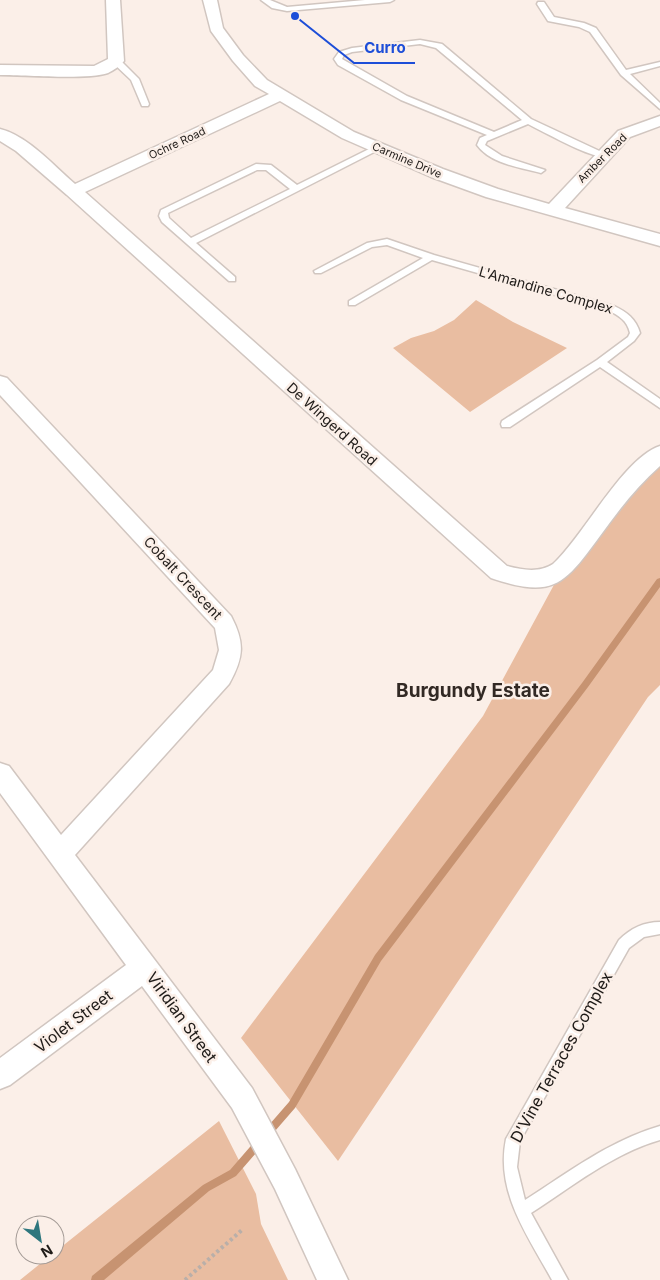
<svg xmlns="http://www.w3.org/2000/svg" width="660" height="1280" font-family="Inter,sans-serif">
<rect width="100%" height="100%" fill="#fbefe8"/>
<!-- green -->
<path fill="#e9bda1" d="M476,300L513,322L567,348L470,412L393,348L411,338L434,331L454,320Z
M660,453V685L648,697L338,1161L241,1038L483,716L562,570Z
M219,1121L256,1194L261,1224L288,1280H20L51,1255H55V1252Z"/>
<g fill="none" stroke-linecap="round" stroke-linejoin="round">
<!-- stream -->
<path fill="#c79371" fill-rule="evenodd" d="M660,578V587L588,687L381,961L295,1108L236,1176L209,1191L104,1280H91L92,1276L203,1185L230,1170L289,1102L375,955L582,683L657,579Z"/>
<defs>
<path id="service" d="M261,0H270L287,7L365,0H394L390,2L287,11L272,8Z
M538,2H544L554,17L584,23L596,28L626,70L660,62V66L630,74L660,103V109L621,75L590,32L579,27L548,21L537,4Z
M420,40L442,44L531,119L608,155L607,157C592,159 544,132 528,124L487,141L485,145L502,156L545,170L541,173C519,167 491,164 477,145L480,138L487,135L401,100L338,65L334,59L339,52L352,48ZM420,44L436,48L522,120L494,132L407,96L342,59L344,55L352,52Z
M113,59H119L139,79L149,104L148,106H142L131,80L113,63Z
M375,146H381L382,148L196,243L235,277V281H229L162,222L159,216L161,210L256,164L271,165L297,185ZM257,170H266L290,189L191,238L169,218L168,213Z
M387,239L434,255L614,306C627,312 636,319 640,333L634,341L607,362L660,399V408L600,367L510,427H502L501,424L502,421L597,360L628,337L630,333C627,320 619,316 608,310L432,260L355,305H349V301L423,258L387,245L372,247L321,273H315L314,271L367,243Z
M660,922V934L644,937L629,948L520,1141L517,1167L525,1200C569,1172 609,1141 660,1126V1140C612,1154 573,1186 531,1213L568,1280H552C528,1236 495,1192 506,1139L619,940C631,928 644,922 660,922Z"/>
<path id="minor" d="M106,0H120L124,61C120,66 114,70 108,73C88,80 25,75 0,75V65L94,66L108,59Z
M203,0H217L223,28L243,55L267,80L354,132L443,169L498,189L549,204L618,131L660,116V126L630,137L565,208L660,234V246L486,197L431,177L342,138L280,101L85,192L507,566C523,570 539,573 553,564C583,537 623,458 660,446V466C637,486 618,511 600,536C564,585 554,599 491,578L67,195L16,151L0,141V129C28,136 53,165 75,184L269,94L255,86L233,61L211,31Z
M0,376L7,378L231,616C245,643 244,657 229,684L75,855L252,1088L295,1169L348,1280H317L275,1189L232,1108L142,986L10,1085L0,1089V1058L126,965L0,793V763L9,766L61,835L213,670L219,650L215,628L0,395Z"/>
</defs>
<!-- service casing -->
<use href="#service" stroke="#d1c6c0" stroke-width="3"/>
<!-- minor casing -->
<use href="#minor" stroke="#d1c6c0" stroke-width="3"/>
<!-- path -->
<path stroke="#b9afa9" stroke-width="4" stroke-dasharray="3 3" stroke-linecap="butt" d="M185,1280L242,1230"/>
<!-- service -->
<use href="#service" fill="#fff" fill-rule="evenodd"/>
<!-- minor -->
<use href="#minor" fill="#fff" fill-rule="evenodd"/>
</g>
<g text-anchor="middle" stroke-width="5" stroke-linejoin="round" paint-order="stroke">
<!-- far-street labels -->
<g font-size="11" fill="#1f1b18" stroke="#fbefe8">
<text transform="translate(177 143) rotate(-25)" y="4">Ochre Road</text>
<text transform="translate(602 158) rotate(-45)" y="4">Amber Road</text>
<text transform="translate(407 160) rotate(23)" y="4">Carmine Drive</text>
</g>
<!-- street labels -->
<g font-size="14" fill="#1f1b18" stroke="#fbefe8">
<text transform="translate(546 290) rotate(16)" y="5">L'Amandine Complex</text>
<text transform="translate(332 424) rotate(42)" y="5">De Wingerd Road</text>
<text transform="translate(183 578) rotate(47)" y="5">Cobalt Crescent</text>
</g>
<!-- near-street labels -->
<g font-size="16" fill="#1f1b18" stroke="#fbefe8">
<text transform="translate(182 1017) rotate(54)" y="6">Viridian Street</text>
<text transform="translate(73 1021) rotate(-37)" y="6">Violet Street</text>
<text transform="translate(561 1057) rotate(-61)" y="6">D'Vine Terraces Complex</text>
</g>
<!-- district labels -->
<g font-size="19" font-weight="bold" fill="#322924" stroke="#fbefe8">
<text x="473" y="697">Burgundy Estate</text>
</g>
</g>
<!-- callouts -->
<path fill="none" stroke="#1d4ed8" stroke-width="2" d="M295 16L354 63H415"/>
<circle fill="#1d4ed8" stroke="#fbefe8" stroke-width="2" cx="295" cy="16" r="5"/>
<g font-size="15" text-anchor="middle" font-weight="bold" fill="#1d4ed8" stroke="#fbefe8" stroke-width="5" stroke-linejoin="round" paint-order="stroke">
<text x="385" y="53">Curro</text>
</g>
<!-- north arrow -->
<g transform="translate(40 1240) rotate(149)"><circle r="24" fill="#fbefe8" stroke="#a39a95"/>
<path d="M0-4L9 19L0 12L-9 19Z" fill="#2e777e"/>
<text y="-8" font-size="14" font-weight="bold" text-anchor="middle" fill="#1f1b18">N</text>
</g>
</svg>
